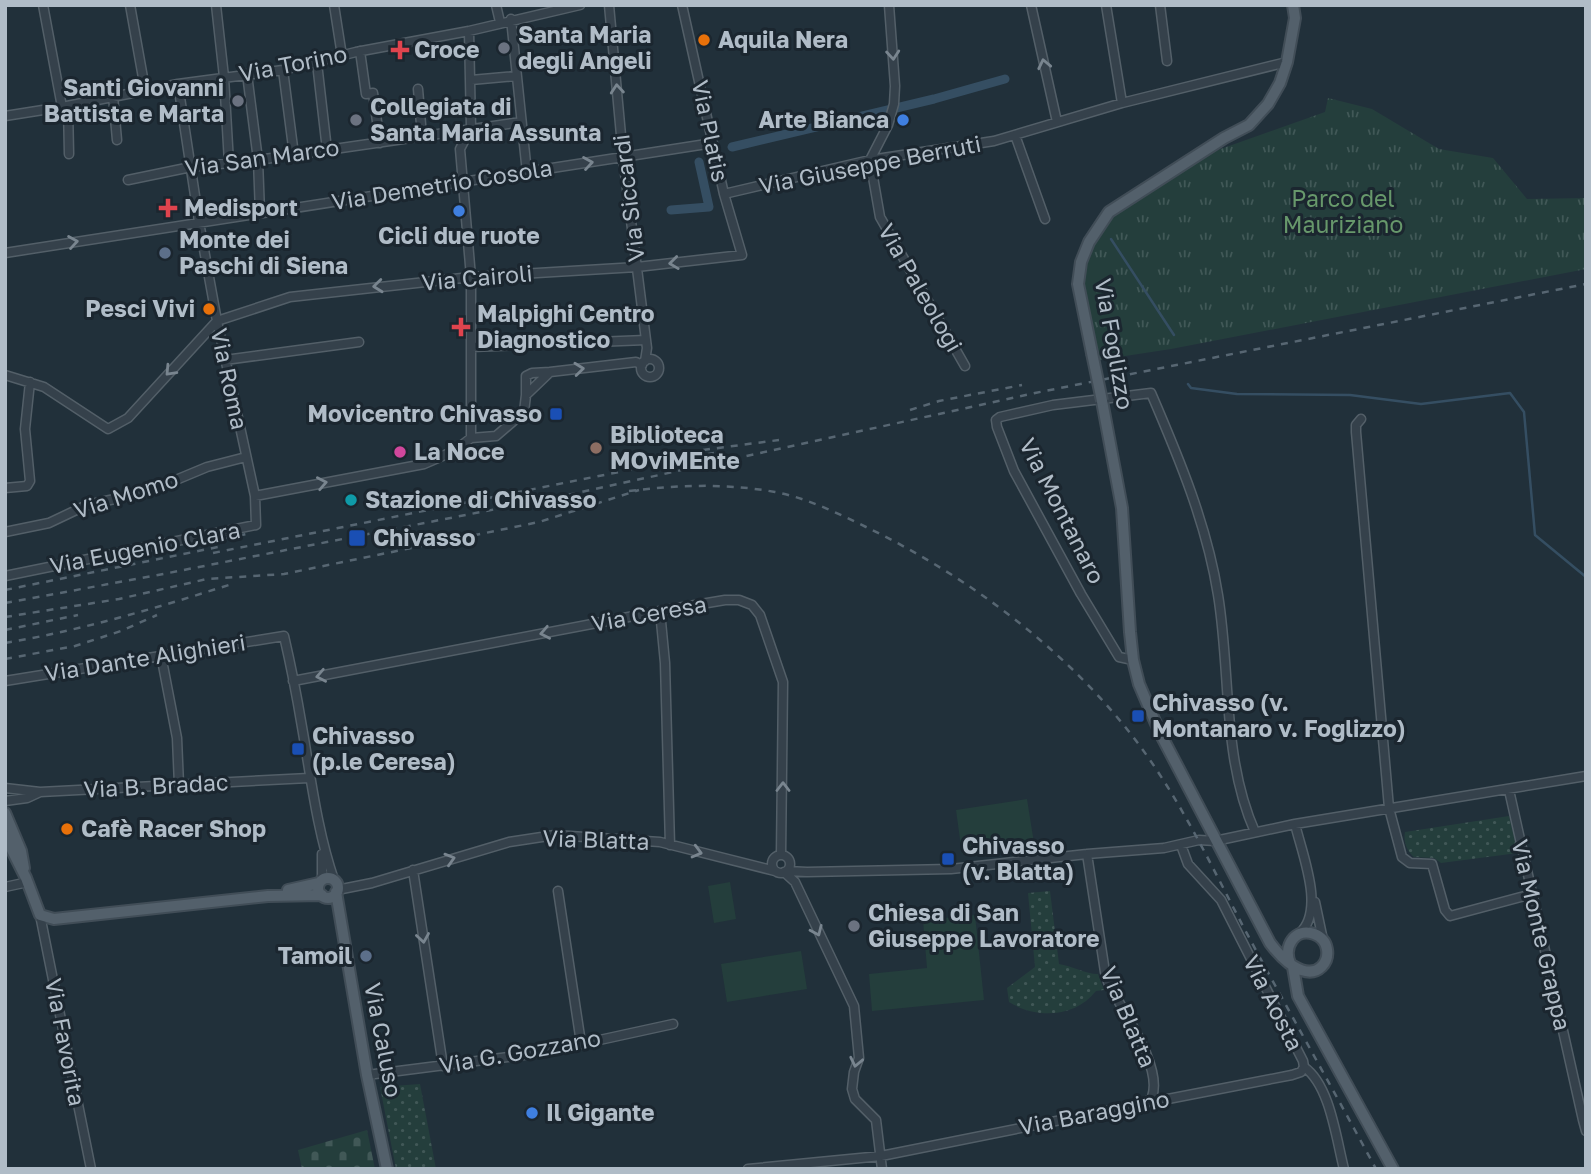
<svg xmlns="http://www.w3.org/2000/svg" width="1591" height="1174" font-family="'Golos Text',sans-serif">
<defs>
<pattern id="grass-dots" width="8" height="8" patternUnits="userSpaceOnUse" patternTransform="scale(1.75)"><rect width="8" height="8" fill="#243e3c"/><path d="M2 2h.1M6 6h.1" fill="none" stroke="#415857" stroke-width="1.8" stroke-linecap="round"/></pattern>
<pattern id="cemetery-stones" width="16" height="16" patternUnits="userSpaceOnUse" patternTransform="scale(1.75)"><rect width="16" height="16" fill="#243e3c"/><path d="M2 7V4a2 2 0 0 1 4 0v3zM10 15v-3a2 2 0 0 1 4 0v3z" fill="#415857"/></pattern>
<pattern id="park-tufts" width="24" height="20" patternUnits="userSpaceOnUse" patternTransform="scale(1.75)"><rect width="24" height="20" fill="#243e3c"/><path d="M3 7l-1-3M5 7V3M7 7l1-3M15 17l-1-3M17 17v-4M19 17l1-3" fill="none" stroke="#415857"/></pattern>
</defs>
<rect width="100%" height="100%" fill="#21303a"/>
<!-- grass -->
<path fill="url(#grass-dots)" d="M1509,816L1518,853L1441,863L1434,858L1414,857C1407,852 1403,841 1405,832Z
M1050,891L1059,964C1071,966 1090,975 1098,974L1104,990L1096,991C1075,1018 1036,1019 1009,1002L1007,988L1035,967L1028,893Z
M420,1084L436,1169H396L380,1087Z"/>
<!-- cemetery -->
<path fill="url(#cemetery-stones)" d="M367,1130L375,1169H302L298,1150Z"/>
<!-- park -->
<path fill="url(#park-tufts)" d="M1328,98L1372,109L1439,149L1493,158L1527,199L1586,198V269L1171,349L1099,360L1082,293L1086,255L1112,218L1215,151L1325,112Z"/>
<!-- pitch -->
<path fill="#243e3c" d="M1027,799L1034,843L962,854L956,810Z
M730,882L736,919L714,923L708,886Z
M975,915L984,1000L872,1011L869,974L927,968L923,920Z
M801,951L807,989L727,1002L721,964Z"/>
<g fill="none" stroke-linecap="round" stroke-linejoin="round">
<!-- stream -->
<path stroke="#354e62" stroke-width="2.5" d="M1111,239L1174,335
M1188,384L1191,388L1237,394L1350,395L1421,404L1510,393L1524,412L1535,535L1586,577"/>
<!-- canal -->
<path stroke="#354e62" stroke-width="9" d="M732,147L934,99L1005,79
M671,210L709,207L699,162"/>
<defs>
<path id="minor" d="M43,5L62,107
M130,5L145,89
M216,5L224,77L229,163
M334,5L342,56
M496,5L500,22
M609,5L623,157L647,348L645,361
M889,5L895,86L894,104L888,125L870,160L880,217L965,366
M1031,5L1057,122
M1106,5L1122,103
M1160,5L1167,61
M511,19L527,173
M469,31L471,128
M360,51L366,94L373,93L380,143
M317,63L327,150
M283,70L294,155
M247,74L258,160L260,213
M471,80L516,76
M418,89L422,136
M113,96L117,140
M68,106L69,154
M5,116L62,107L178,84L283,70L356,52L469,31L580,5
M1015,135L1045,219
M128,180L191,167L258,160L521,122
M724,194L870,160L994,141L1122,103L1287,62
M5,253L713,143
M471,347L646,340
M641 368a9 9 0 1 1 18 0a9 9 0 1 1-18 0Z
M225,360L359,342
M5,375L44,387L108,429L128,418L217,321L290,297L471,277L637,267L742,255L724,194L682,5
M526,395V376L532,373L550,372
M1361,419L1356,425V432L1389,808L1402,857L1410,863L1432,864L1445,910L1450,916L1532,894
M471,438L496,436L524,412L526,395L550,372L636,362L642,365
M5,488L27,486L30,481L25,429L30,382
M255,496L424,464L454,451L471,438V277L460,149L471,128
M5,532L49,523L87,505L147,492L207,467L246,457
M5,576L256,525L255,496L217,321L199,222L178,84
M660,611L665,663L670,845
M161,655L177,738L179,785
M1133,660L1119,657L1081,594L1014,471L997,427L996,420L1000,417L1053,405L1151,393C1179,458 1207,525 1218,595C1231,674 1222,758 1255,832
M5,681L284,636C291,666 297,697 302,727C311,778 317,830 334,880
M293,681L660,611L725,600H739L752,605L760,615L783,682L781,855
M5,788L40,792
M1509,790L1583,1120H1586
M5,801L27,798L40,792L309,778
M1295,824C1302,854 1326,911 1299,934
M1181,845L1188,864L1221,900L1303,1061L1304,1067C1330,1085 1336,1138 1344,1169
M1087,854L1105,972L1108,982C1122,1011 1163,1066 1152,1097
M772 864a9 9 0 1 1 18 0a9 9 0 1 1-18 0Z
M413,870L443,1066
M787,871L807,872L951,869L1087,854L1164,848L1199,840L1215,841L1295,824L1586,776
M784,872L795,882L854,1006L859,1058L854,1072L852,1089L855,1099L876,1120L882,1169
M322,880V854
M5,887L28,882
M337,890L372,883L509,842L555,835L660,842L775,871
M558,891L581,1043
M1315,902L1323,940
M40,915L91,1169
M367,1075L540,1053L673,1024
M1583,1120L1586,1131
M748,1169L881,1156L1146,1103L1152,1097L1168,1099L1292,1075L1301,1072L1304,1067"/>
<path id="major" d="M1092,353L1078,284L1081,262L1089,242L1109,212L1224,138L1249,125L1268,104L1280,83L1287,62L1295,18L1293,5
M1102,401L1122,508L1130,632L1133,660L1139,684L1160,733L1270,943C1318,1007 1345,945 1314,934C1295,927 1283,947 1290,963
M5,813L21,851L24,868
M5,836L26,878L40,915L54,919L268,896L322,895
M318 888a10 10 0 1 1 20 0a10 10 0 1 1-20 0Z
M288,890L319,883
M336,892L367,1075L387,1169
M1293,967L1298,996L1393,1169"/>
</defs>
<!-- minor casing -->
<use href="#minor" stroke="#535f68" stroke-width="11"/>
<!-- major casing -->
<use href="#major" stroke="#414d57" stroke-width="14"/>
<!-- minor -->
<use href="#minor" stroke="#35414b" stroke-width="8"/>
<!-- major -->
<use href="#major" stroke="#53606b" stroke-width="10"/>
<!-- rail -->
<path stroke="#576672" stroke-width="2.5" stroke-dasharray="7 7" stroke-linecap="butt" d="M910,410L939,401L1022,385
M703,450L779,440
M629,491C678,485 725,483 775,492C807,498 837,513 866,527C971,578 1070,652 1140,746C1182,803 1212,867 1245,930C1288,1010 1333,1089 1376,1169
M211,541L252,533
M213,553L714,453
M5,590L223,546
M5,603L158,575L563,496L1035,393L1586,284
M5,617L119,599L207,579L284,574L539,522L639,490
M5,630L78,615
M5,643C83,630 160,607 235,583
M5,659L75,646L121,631L157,615"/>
<defs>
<path id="major-bridge" d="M1092,353L1102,401"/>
</defs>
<!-- major-bridge casing -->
<use href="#major-bridge" stroke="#414d57" stroke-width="14" stroke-linecap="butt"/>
<!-- major-bridge -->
<use href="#major-bridge" stroke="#53606b" stroke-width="10"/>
</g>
<!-- one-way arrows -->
<defs><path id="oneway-chevron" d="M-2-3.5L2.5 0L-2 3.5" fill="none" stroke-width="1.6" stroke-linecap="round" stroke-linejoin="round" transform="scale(1.75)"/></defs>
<g stroke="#79858f">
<use href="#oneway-chevron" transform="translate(893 55) rotate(85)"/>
<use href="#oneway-chevron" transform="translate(1044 64) rotate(-102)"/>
<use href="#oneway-chevron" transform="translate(617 89) rotate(-95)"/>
<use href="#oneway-chevron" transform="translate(588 163) rotate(-9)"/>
<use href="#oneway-chevron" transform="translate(73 242) rotate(-9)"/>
<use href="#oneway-chevron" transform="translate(674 263) rotate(173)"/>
<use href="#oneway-chevron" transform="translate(378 286) rotate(174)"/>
<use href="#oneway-chevron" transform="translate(579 369) rotate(-6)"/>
<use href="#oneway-chevron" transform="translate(170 371) rotate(133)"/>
<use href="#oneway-chevron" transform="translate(322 483) rotate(-11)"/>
<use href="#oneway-chevron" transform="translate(545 633) rotate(169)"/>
<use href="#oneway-chevron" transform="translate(321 676) rotate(169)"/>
<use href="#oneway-chevron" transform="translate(783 787) rotate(-90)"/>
<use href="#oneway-chevron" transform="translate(697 852) rotate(15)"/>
<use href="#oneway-chevron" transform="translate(450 859) rotate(-17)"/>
<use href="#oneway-chevron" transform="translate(817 931) rotate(66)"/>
<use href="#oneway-chevron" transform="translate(423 938) rotate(81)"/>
<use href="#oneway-chevron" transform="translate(856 1062) rotate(102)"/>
</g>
<!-- markers -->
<g fill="#e8710a" stroke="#1b262f" stroke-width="2.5">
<circle cx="704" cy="40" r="7"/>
<circle cx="209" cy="309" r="7"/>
<circle cx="67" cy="829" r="7"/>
</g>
<g fill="#6b7280" stroke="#1b262f" stroke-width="2.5">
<circle cx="504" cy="48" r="7"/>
<circle cx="238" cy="101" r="7"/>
<circle cx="356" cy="120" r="7"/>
<circle cx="854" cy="926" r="7"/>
</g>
<g fill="#e0444e" stroke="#1b262f" stroke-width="2.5">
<path d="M396.5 39.5h7v7h7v7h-7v7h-7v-7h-7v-7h7z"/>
<path d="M164.5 197.5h7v7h7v7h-7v7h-7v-7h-7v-7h7z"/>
<path d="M457.5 316.5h7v7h7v7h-7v7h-7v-7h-7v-7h7z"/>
</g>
<g fill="#3f7fe0" stroke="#1b262f" stroke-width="2.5">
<circle cx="903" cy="120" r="7"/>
<circle cx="459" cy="211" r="7"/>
<circle cx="532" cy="1113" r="7"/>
</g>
<g fill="#5c6f8a" stroke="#1b262f" stroke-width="2.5">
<circle cx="165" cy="253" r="7"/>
<circle cx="366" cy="956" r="7"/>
</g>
<g fill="#1a4fb4" stroke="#1b262f" stroke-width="2.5">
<rect x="549" y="407" width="14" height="14" rx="3.5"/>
<rect x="348" y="529" width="18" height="18" rx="3.5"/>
<rect x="1131" y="709" width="14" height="14" rx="3.5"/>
<rect x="291" y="742" width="14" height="14" rx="3.5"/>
<rect x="941" y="852" width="14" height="14" rx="3.5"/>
</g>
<circle fill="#8d6e63" stroke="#1b262f" stroke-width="2.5" cx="596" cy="448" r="7"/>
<circle fill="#d1479c" stroke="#1b262f" stroke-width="2.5" cx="400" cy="452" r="7"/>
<circle fill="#0f9aa8" stroke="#1b262f" stroke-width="2.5" cx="351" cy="500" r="7"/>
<g text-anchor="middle" stroke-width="6" stroke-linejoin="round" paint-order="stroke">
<!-- poi labels -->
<g font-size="23" font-weight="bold" fill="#b0bcc7" stroke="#1b262f" text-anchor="start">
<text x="518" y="43">Santa Maria<tspan x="518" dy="26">degli Angeli</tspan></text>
<text x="718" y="48">Aquila Nera</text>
<text x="414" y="58">Croce</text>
<text x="224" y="96" text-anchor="end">Santi Giovanni<tspan x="224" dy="26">Battista e Marta</tspan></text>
<text x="370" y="115">Collegiata di<tspan x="370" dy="26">Santa Maria Assunta</tspan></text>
<text x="889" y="128" text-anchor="end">Arte Bianca</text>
<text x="184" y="216">Medisport</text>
<text x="459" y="244" text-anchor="middle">Cicli due ruote</text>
<text x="179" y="248">Monte dei<tspan x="179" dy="26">Paschi di Siena</tspan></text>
<text x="195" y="317" text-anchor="end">Pesci Vivi</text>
<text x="477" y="322">Malpighi Centro<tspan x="477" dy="26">Diagnostico</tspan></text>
<text x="542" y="422" text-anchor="end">Movicentro Chivasso</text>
<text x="610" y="443">Biblioteca<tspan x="610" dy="26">MOviMEnte</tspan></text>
<text x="414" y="460">La Noce</text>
<text x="365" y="508">Stazione di Chivasso</text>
<text x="373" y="546">Chivasso</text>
<text x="1152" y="711">Chivasso (v.<tspan x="1152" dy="26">Montanaro v. Foglizzo)</tspan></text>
<text x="312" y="744">Chivasso<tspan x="312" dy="26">(p.le Ceresa)</tspan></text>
<text x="81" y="837">Cafè Racer Shop</text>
<text x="962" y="854">Chivasso<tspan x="962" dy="26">(v. Blatta)</tspan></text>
<text x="868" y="921">Chiesa di San<tspan x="868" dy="26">Giuseppe Lavoratore</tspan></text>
<text x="352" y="964" text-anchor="end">Tamoil</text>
<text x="546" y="1121">Il Gigante</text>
</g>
<!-- street labels -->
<g font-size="23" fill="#b0bcc7" stroke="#1b262f">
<text transform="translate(293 64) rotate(-11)" y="8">Via Torino</text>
<text transform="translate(710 131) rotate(78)" y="8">Via Platis</text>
<text transform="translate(262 158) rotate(-8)" y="8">Via San Marco</text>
<text transform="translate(870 165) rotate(-11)" y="8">Via Giuseppe Berruti</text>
<text transform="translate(442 185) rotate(-9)" y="8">Via Demetrio Cosola</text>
<text transform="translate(629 198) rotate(-97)" y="8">Via Siccardi</text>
<text transform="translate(477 278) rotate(-5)" y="8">Via Cairoli</text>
<text transform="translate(920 288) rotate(60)" y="8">Via Paleologi</text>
<text transform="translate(1114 344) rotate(80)" y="8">Via Foglizzo</text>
<text transform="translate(229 379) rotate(78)" y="8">Via Roma</text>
<text transform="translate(126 495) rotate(-18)" y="8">Via Momo</text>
<text transform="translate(1062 511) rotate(63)" y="8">Via Montanaro</text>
<text transform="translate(145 548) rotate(-11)" y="8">Via Eugenio Clara</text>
<text transform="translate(649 614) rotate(-10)" y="8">Via Ceresa</text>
<text transform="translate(145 658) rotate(-9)" y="8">Via Dante Alighieri</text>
<text transform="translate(156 786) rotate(-3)" y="8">Via B. Bradac</text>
<text transform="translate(596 840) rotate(2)" y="8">Via Blatta</text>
<text transform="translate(1541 935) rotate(77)" y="8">Via Monte Grappa</text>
<text transform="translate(1273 1003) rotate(63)" y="8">Via Aosta</text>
<text transform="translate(1128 1017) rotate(67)" y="8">Via Blatta</text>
<text transform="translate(383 1040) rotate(79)" y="8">Via Caluso</text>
<text transform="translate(65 1042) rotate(79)" y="8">Via Favorita</text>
<text transform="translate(520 1052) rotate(-10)" y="8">Via G. Gozzano</text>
<text transform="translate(1094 1113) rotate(-11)" y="8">Via Baraggino</text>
</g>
<!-- park labels -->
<g font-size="23" fill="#67986b" stroke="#1b262f">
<text x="1343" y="207">Parco del<tspan x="1343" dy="26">Mauriziano</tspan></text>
</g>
</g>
<!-- border -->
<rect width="1591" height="1174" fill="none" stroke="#b0bcc7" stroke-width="14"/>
</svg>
